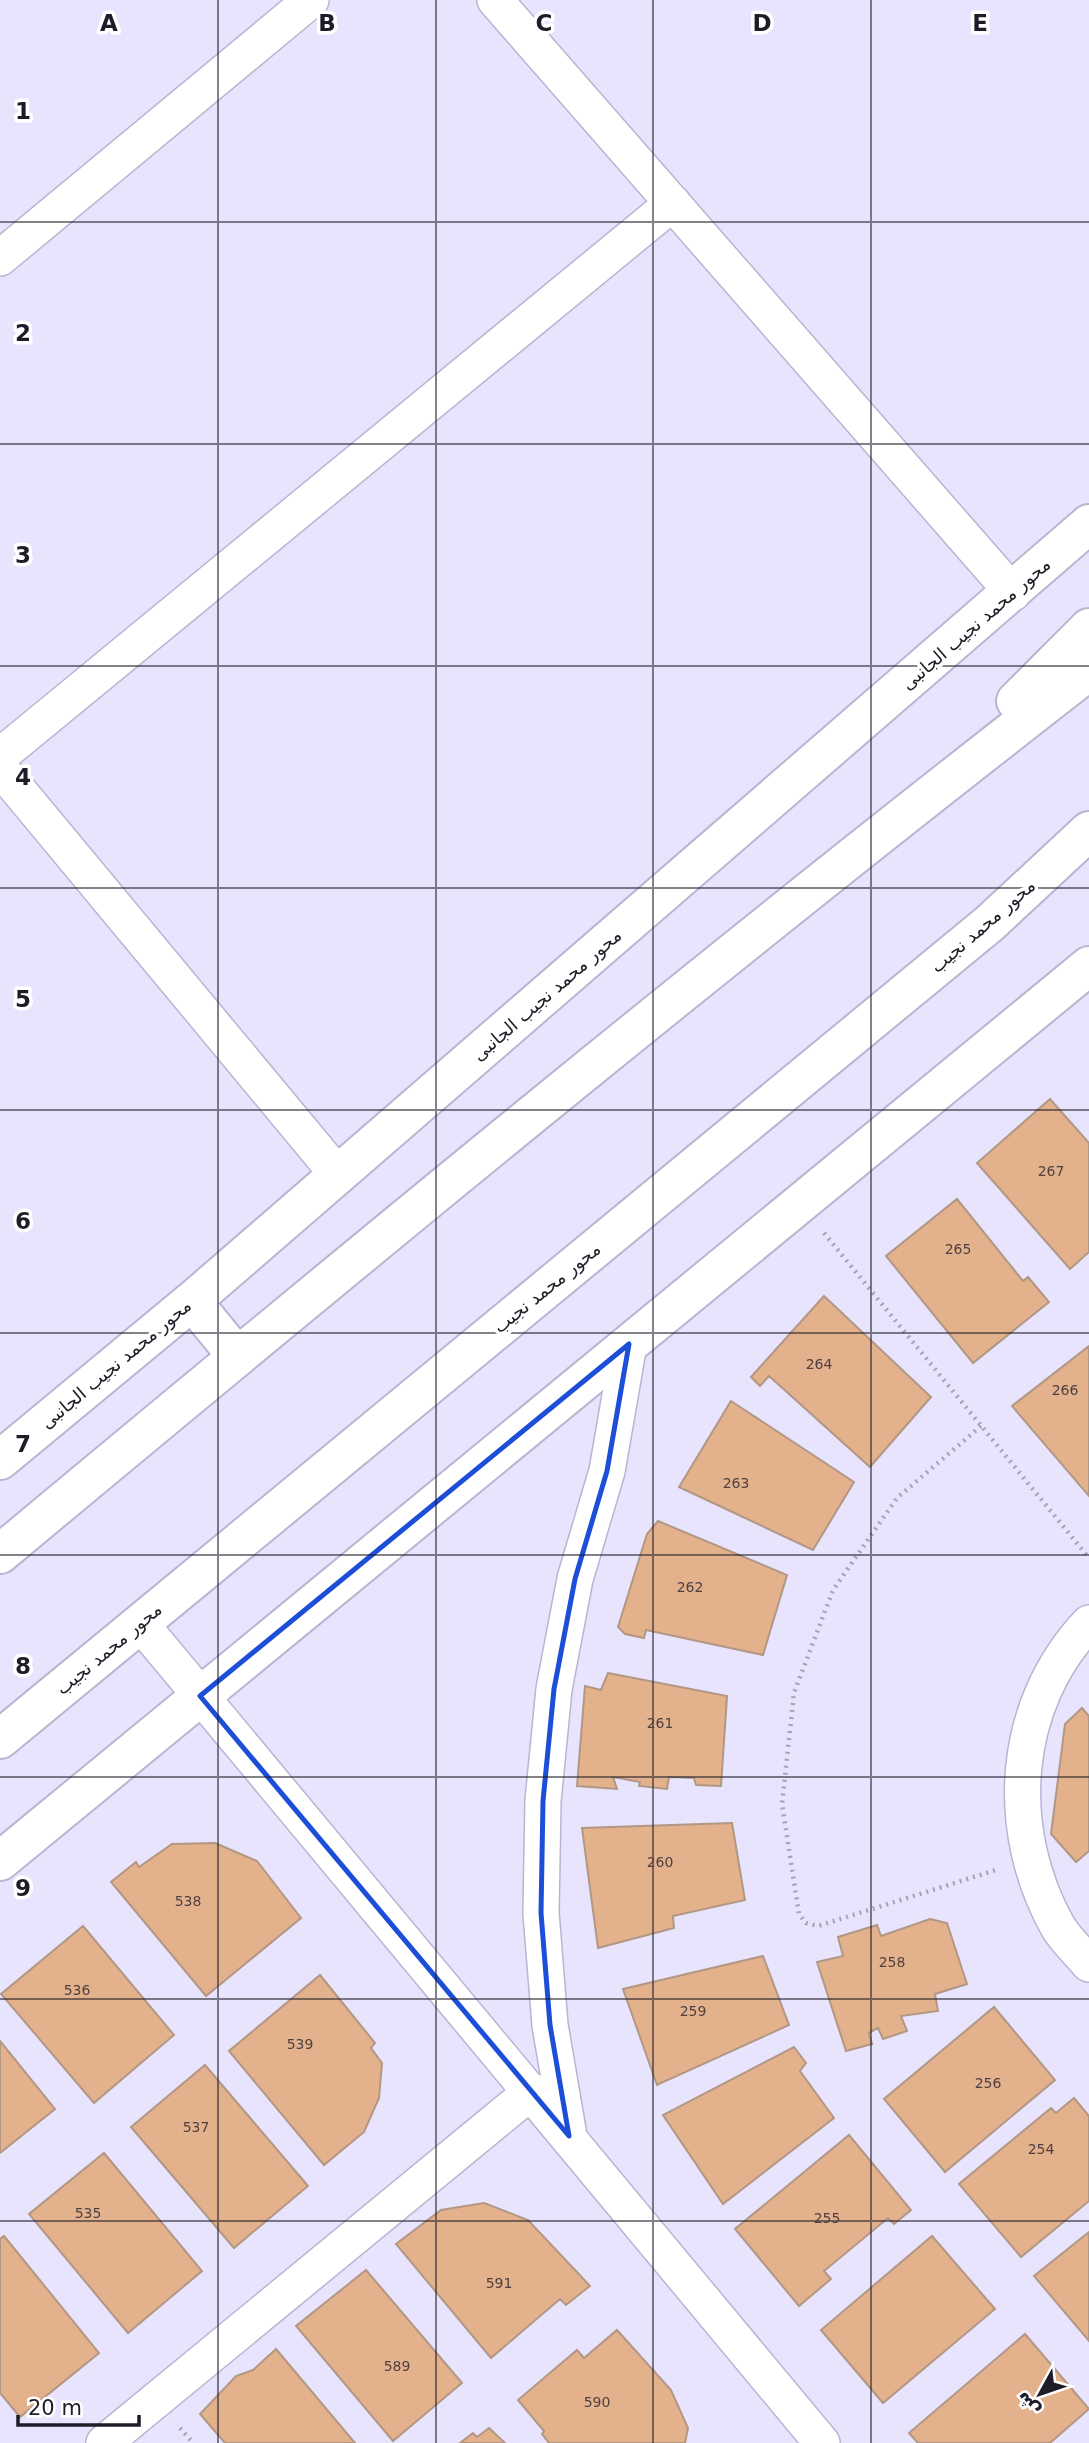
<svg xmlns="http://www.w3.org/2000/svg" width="1089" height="2443" font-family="'DejaVu Sans','Noto Sans Arabic',sans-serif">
<rect width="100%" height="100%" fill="#e8e4fd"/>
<!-- building -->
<path fill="#e4b18d" stroke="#b29784" stroke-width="2" d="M1050,1099L1089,1143V1252L1070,1269L977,1163Z
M957,1199L1023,1281L1028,1277L1049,1302L973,1363L886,1256Z
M824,1296L931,1397L870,1467L769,1376L760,1386L751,1377Z
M1089,1346V1496L1012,1406Z
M731,1401L854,1482L813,1550L679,1487Z
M658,1521L787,1575L763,1655L646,1630L644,1638L625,1634L618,1627L647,1534Z
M608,1673L727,1696L721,1786L696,1785L694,1778L669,1777L667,1789L639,1786L640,1782L613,1777L617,1789L577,1786L585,1686L601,1690Z
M1082,1708L1089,1716V1851L1076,1862L1051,1834L1065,1724Z
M732,1823L745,1900L673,1916L674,1928L598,1948L582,1828Z
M215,1843L257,1861L301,1918L206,1996L111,1882L136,1862L139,1867L172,1844Z
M930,1919L947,1923L967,1984L935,1994L938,2011L901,2016L907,2031L883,2039L878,2028L869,2033L872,2044L846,2051L817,1962L843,1956L838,1937L877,1925L881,1936Z
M83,1926L174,2035L94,2103L1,1994Z
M763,1956L789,2025L657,2085L623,1989Z
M320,1975L375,2043L371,2048L382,2063L379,2098L364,2132L324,2165L229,2051Z
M994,2007L1055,2080L945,2172L884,2099Z
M0,2041L55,2109L0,2153Z
M794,2047L806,2063L800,2071L834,2118L723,2204L663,2115Z
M205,2065L308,2186L234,2248L131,2127Z
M1074,2098L1089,2116V2201L1021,2257L959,2184L1051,2108L1056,2113Z
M849,2135L911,2210L894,2224L888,2218L824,2271L831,2279L799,2306L735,2229Z
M104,2153L202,2271L128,2333L29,2214Z
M484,2203L528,2220L590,2286L566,2305L560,2299L491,2358L396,2244L441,2210Z
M1089,2232V2341L1034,2276Z
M4,2236L99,2353L20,2417L0,2393V2239Z
M932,2236L995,2309L883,2403L821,2330Z
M366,2270L462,2383L393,2441L296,2326Z
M617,2330L671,2390L688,2428L685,2443H549L542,2434L544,2431L518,2400L577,2350L584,2358Z
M1025,2334L1089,2409L1050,2443H918L909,2433Z
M276,2349L355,2443H225L200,2414L236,2376L253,2370Z
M489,2428L505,2443H460L473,2433L477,2437Z"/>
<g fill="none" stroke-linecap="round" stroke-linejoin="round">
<defs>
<path id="minor" d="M495,0L1013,593
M0,258L311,0
M0,756L673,203
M0,768L338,1175
M140,1623L822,2443
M1089,1623C1011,1705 1003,1829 1058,1927C1066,1940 1079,1952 1089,1964
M569,2136L550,2025L541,1913L543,1801L554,1689L575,1579L607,1471L629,1344
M104,2443L532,2091"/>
<path id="tertiary" d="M0,1460L192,1301L1089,524
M0,1861L1089,966"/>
<path id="primary" d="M1016,701L1089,628
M192,1301L237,1356
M0,1554C359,1255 720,957 1089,671
M0,1739L990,923L1089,831"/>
</defs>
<!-- minor casing -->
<use href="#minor" stroke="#b9b4d2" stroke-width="38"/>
<!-- tertiary casing -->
<use href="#tertiary" stroke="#b9b4d2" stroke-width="42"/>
<!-- primary casing -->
<use href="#primary" stroke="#b9b4d2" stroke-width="42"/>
<!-- path -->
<path stroke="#a6a3b7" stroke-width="4.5" stroke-dasharray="2 5" stroke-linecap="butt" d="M824,1233L1089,1558
M981,1426L897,1498L833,1590L794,1693L782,1804L799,1914L806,1923L818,1926L996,1870
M180,2428L193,2443"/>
<!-- minor -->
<use href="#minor" stroke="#fff" stroke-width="35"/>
<!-- tertiary -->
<use href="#tertiary" stroke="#fff" stroke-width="38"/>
<!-- primary -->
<use href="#primary" stroke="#fff" stroke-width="38"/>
</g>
<!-- marked area -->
<path fill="none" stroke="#1d4ed8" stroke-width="5" stroke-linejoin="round" d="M629,1344L607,1471L575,1579L554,1689L543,1801L541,1913L550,2025L569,2136L200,1696Z"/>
<!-- grid -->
<path fill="none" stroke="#1e1c27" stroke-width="2" stroke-opacity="0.55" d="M218,0V2443M436,0V2443M653,0V2443M871,0V2443M0,222H1089M0,444H1089M0,666H1089M0,888H1089M0,1110H1089M0,1333H1089M0,1555H1089M0,1777H1089M0,1999H1089M0,2221H1089"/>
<g text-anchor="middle" stroke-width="7" stroke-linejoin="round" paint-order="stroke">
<!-- number labels -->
<g font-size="14" fill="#504140">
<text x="1051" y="1176">267</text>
<text x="958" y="1254">265</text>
<text x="819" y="1369">264</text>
<text x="1065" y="1395">266</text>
<text x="736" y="1488">263</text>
<text x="690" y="1592">262</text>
<text x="660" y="1728">261</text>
<text x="660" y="1867">260</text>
<text x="188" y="1906">538</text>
<text x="892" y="1967">258</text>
<text x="77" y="1995">536</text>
<text x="693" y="2016">259</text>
<text x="300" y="2049">539</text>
<text x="988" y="2088">256</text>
<text x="196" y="2132">537</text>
<text x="1041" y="2154">254</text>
<text x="88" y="2218">535</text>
<text x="827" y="2223">255</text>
<text x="499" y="2288">591</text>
<text x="397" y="2371">589</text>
<text x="597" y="2407">590</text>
</g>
<!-- street labels -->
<g font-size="18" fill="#1e1c27" stroke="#fff">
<text transform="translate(976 624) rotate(-41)" y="6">محور محمد نجيب الجانبى</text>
<text transform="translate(983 926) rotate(-41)" y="6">محور محمد نجيب</text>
<text transform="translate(547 995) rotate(-41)" y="6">محور محمد نجيب الجانبى</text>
<text transform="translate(547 1288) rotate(-39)" y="6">محور محمد نجيب</text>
<text transform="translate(116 1364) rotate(-40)" y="6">محور محمد نجيب الجانبى</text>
<text transform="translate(109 1649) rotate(-40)" y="6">محور محمد نجيب</text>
</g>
</g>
<g font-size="23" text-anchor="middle" font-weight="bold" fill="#1e1c27" stroke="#fff" stroke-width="7" stroke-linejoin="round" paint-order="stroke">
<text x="109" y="31">A</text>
<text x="327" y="31">B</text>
<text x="544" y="31">C</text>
<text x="762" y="31">D</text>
<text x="980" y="31">E</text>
<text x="23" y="119">1</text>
<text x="23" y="341">2</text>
<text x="23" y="563">3</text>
<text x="23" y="785">4</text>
<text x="23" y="1007">5</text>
<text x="23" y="1229">6</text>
<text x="23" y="1452">7</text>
<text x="23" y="1674">8</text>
<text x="23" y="1896">9</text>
</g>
<!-- north arrow -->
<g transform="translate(1040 2394) rotate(230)" stroke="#ffffff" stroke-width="5" paint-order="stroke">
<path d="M0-5L12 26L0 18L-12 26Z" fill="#1e1c27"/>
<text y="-10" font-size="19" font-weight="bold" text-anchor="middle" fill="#1e1c27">ش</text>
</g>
<!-- scale -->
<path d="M18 2415v10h121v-10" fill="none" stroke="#1e1c27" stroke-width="3.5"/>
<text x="28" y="2415" font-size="21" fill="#1e1c27" stroke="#ffffff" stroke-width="5" paint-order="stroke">20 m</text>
</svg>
